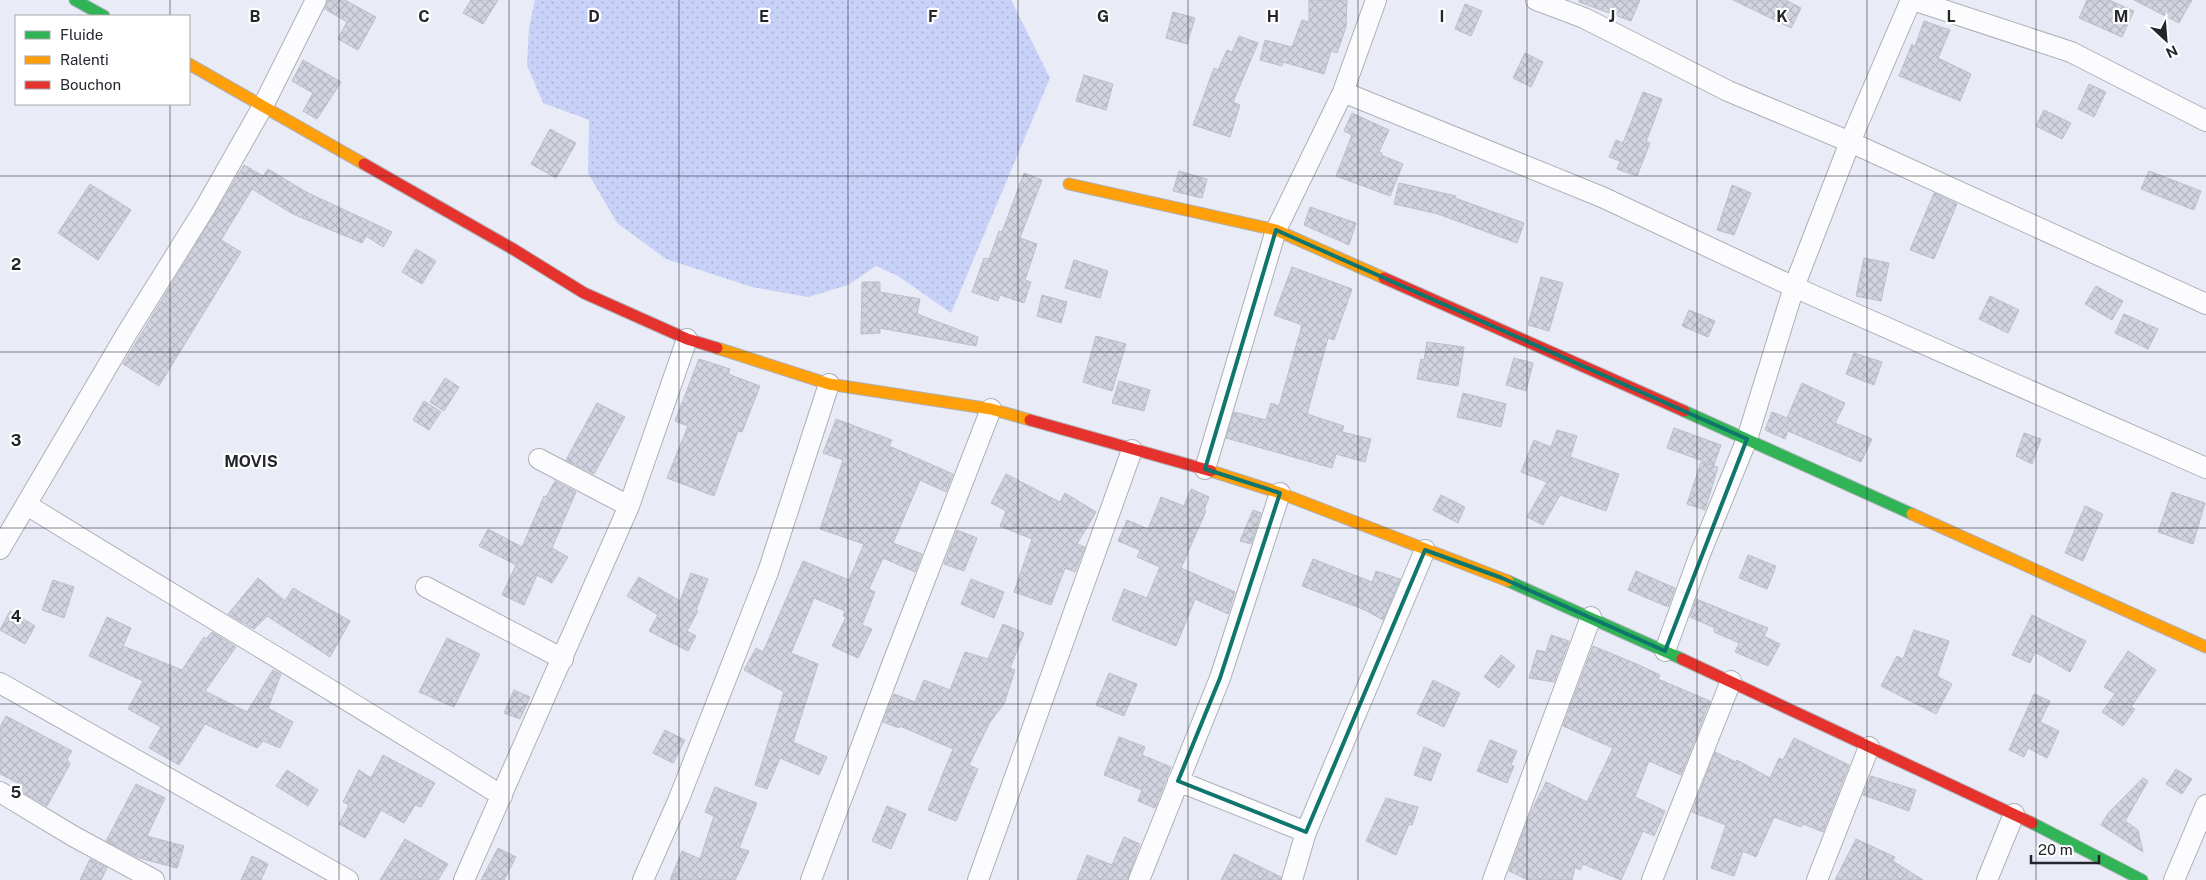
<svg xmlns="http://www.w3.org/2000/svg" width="2206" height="880" font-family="'Public Sans',sans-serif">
<defs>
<pattern id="grass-dots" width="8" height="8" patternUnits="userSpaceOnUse" patternTransform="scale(1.25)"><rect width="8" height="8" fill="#c8d1f7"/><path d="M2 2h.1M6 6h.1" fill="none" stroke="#acb3d4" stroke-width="1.8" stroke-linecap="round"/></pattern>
<pattern id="building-cross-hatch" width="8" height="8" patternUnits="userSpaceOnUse" patternTransform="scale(1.25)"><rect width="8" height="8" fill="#d2d5e1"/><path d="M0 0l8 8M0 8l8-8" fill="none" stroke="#b4b7c1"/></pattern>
</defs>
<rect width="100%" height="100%" fill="#e9ecf6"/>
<!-- grass -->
<path fill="url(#grass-dots)" d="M535,0H1011L1050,78L951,313L898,276L876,266L848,285L808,297L752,287L666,259L617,223L588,173L589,120L543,103L527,65L529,28Z"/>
<!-- building -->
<path fill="url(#building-cross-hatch)" stroke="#bdbfc7" d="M328,0H345L376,17L358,50L338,39L347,22L325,9Z
M471,0H498L483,24L463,13Z
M1309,0H1347L1346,27L1337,53L1331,51L1324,74L1283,62L1282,66L1260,60L1265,40L1292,47L1302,20L1309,22Z
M1579,0H1640L1631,21L1579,2Z
M1733,0H1786L1801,8L1791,28Z
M2087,0H2109L2134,11L2122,37L2079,18Z
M2134,0H2192L2179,23Z
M1465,4L1482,11L1471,36L1455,29Z
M1173,12L1195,18L1187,44L1166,38Z
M1924,21L1950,30L1938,58L1971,74L1960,101L1899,76L1912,44L1915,46Z
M1239,36L1258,43L1233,102L1240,105L1230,137L1193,125L1214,68L1218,70L1227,50L1232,52Z
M1525,53L1543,62L1531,87L1513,78Z
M303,60L341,82L317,119L303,111L313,93L292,81Z
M1084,75L1113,84L1106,110L1076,101Z
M2089,84L2106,92L2094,117L2078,109Z
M1643,92L1662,99L1646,142L1650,143L1637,176L1617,169L1620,161L1609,157L1616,140L1623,143Z
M2044,110L2071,123L2062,139L2036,126Z
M1352,113L1389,130L1379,152L1382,153L1381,155L1403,164L1390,196L1336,176L1352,135L1344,131Z
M550,129L576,143L556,178L531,164Z
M244,165L263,176L268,169L306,192L392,232L383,247L366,236L362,243L293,214L252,189L221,240L241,252L159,386L123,364Z
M1179,171L1207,179L1202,198L1173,191Z
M2149,171L2201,191L2194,210L2141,189Z
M1024,173L1042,180L1020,238L1037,244L1025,280L1031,282L1024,303L1000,295L998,301L972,292L984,258L989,259L999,231L1002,232Z
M1399,183L1456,196L1455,198L1524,223L1517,243L1438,214L1394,204Z
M90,184L131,210L98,260L58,233Z
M1732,185L1751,193L1734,235L1717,230Z
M1934,193L1957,204L1934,259L1910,250Z
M1310,207L1356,223L1349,245L1304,225Z
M416,249L436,261L422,284L402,272Z
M1864,258L1889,263L1881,301L1856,296Z
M1074,260L1108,271L1100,298L1065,288Z
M1292,267L1352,289L1334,340L1328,338L1307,414L1344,426L1342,432L1371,439L1365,462L1336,454L1332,468L1226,438L1234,412L1266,420L1271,403L1279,406L1302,325L1274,315Z
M1541,277L1563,283L1549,331L1528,325Z
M862,282H880V292L920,299L917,314L978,337L976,346L880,328V333L861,334Z
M2096,286L2123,301L2112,320L2085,304Z
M1042,295L1067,302L1061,323L1037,316Z
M1990,296L2019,310L2008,333L1979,319Z
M1689,310L1715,321L1708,337L1682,326Z
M2124,314L2158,329L2148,349L2115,333Z
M1096,336L1126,344L1112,391L1083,382Z
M1427,342L1464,347L1458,386L1417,379L1421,359L1424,360Z
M1854,353L1882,362L1874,385L1846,374Z
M1514,358L1533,363L1526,391L1506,385Z
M699,359L730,369L728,374L760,386L742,432L738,431L714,496L667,478L688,426L675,421Z
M445,378L459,387L444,411L430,402Z
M1119,381L1150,390L1144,411L1112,403Z
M1802,383L1845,403L1835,423L1872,439L1861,462L1788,431L1785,439L1765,430L1772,412L1787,418Z
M1463,393L1506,404L1501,427L1457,417Z
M424,401L441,412L429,430L413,420Z
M597,403L625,417L594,474L566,460Z
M836,419L892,440L889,446L953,474L946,492L920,480L893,543L922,554L915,572L883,558L869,589L875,592L862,625L872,629L858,658L832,646L846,617L843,616L845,611L814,598L791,653L818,664L793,742L827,757L819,775L780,758L767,789L755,785L784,692L744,670L756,648L763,652L803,561L849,580L864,544L820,529L843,460L823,453Z
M1674,428L1721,445L1714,465L1667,448Z
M1557,430L1577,436L1570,457L1619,474L1606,511L1560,495L1543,525L1527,517L1547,482L1521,472L1534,440L1551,447Z
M2024,433L2041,439L2032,464L2016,456Z
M1701,462L1718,467L1705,510L1687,504Z
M1006,474L1060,502L1065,493L1096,512L1077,544L1085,547L1075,572L1065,568L1051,605L1014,592L1032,539L1000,526L1006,511L991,503Z
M555,481L576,492L552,548L568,557L552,583L537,575L524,605L502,595L516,565L479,546L488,529L522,547L544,496L546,497Z
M1191,489L1209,497L1204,510L1206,511L1181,568L1235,592L1228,614L1195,599L1176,646L1112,620L1124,589L1147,598L1160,567L1137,557L1140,550L1118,541L1127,520L1148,529L1161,497L1184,506Z
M2172,492L2205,503L2193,544L2158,532Z
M1441,495L1465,507L1458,523L1433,510Z
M2085,506L2103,514L2083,561L2065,553Z
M1253,510L1261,513L1251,544L1240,541Z
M957,530L977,538L964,571L944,564Z
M1748,555L1776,566L1767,589L1739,578Z
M1313,559L1372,582L1376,571L1400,579L1383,620L1365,610L1302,586Z
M1636,571L1675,588L1668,607L1628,590Z
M691,573L708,579L696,610L698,611L687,631L696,636L688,651L649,631L658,615L627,596L639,577L680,601Z
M258,578L285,601L293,588L350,621L330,657L267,616L254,629L228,614Z
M971,579L1004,592L994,618L961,604Z
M53,580L74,587L64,618L42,610Z
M1696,599L1768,628L1764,636L1780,644L1768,666L1735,652L1739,643L1714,632L1715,628L1690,617Z
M10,611L35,626L25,644L0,630Z
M2032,615L2086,641L2070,672L2035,652L2030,663L2012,655Z
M107,617L131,628L123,646L182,670L204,637L206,639L212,632L236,647L205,691L247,712L273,670L281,674L268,708L293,722L280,748L263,741L257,748L205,724L179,765L149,748L161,727L128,709L143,681L89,656Z
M1003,624L1024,633L1010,668L1015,670L1004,704L990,722L969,765L978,769L956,821L928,810L953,749L900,726L899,728L883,722L894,694L915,702L924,680L950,690L965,652L988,659Z
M1914,630L1949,641L1937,676L1952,684L1936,714L1881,686L1897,656L1903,659Z
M1551,635L1569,641L1554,682L1529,678L1537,650L1546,652Z
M447,638L480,654L454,707L419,692Z
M1593,646L1639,665L1660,675L1658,679L1710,701L1681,775L1649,761L1635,797L1665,811L1654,836L1643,831L1621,880L1583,864L1580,870L1575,867L1572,880H1528L1509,871L1531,812L1546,782L1587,802L1613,748L1563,726Z
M2128,651L2156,670L2131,707L2135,709L2123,726L2102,712L2115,694L2104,687Z
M1501,655L1515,666L1499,688L1484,677Z
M1109,673L1137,684L1124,716L1096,705Z
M1433,680L1460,693L1444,727L1417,714Z
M514,690L530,697L520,719L504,713Z
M2034,694L2050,701L2040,722L2059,731L2047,758L2028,748L2024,757L2009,750Z
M6,716L72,751L67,759L70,764L47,806L21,791L24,786L0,774V727Z
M665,730L685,740L673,763L653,753Z
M1119,737L1145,747L1142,755L1171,767L1155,808L1138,801L1142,790L1104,775Z
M1794,738L1849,765L1823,832L1803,824L1801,827L1774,817L1756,857L1743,851L1734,876L1711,868L1726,825L1692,812L1715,752L1736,762L1737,760L1770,778L1779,758L1783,760Z
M1490,740L1517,751L1511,765L1514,766L1507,783L1477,771Z
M1424,747L1441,754L1431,781L1414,775Z
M383,755L435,783L421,807L415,805L404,823L381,810L365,838L339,824L349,805L343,802L359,770L371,778Z
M2176,769L2192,779L2182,794L2166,784Z
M287,770L318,790L308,806L276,786Z
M1871,776L1916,790L1909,811L1863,795Z
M2143,778L2148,781L2125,821L2138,830L2143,852L2101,825L2109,812Z
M136,784L165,798L147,836L184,846L177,868L139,858L106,841Z
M715,787L757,803L739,848L749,851L735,880H670L682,851L700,859L714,816L705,812Z
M1386,798L1418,807L1412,825L1409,824L1396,855L1366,841Z
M887,806L906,814L891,849L872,841Z
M1124,837L1140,844L1127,880H1077L1087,855L1112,865Z
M405,839L448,864L438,880H380Z
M1856,839L1895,857L1893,861L1923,880H1835Z
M498,848L516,857L504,880H481Z
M1234,854L1281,877L1280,880H1221Z
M252,856L268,864L261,880H241Z
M90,859L107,868L101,880H80Z"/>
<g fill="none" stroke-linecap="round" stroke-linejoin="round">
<defs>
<path id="street" d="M1536,0L1584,18L1728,91L1850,142L2206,304
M1913,0L2071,52L2206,121
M1343,92L1602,197L1794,287L2206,468
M539,459L629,506
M1205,469L1276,230L1343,92L1376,0
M27,505C185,603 345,697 502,796
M0,549L127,333L205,208L263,106L316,0
M426,587L563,659
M1665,651L1700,554L1747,439L1794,287L1850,142L1911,0
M0,683L348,880
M1178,781L1306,832
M0,792L73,836L154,880
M464,880L629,506L687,339
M643,880L678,801L768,572L829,384
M811,880L895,657L991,409
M978,880L1132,450
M1139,880L1220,678L1280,493
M1292,880L1306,832L1425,550
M1493,880L1591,617
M1652,880L1731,681
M1817,880L1869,747
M1987,880L2014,814
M2174,880L2206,805"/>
<path id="fast" d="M75,0L104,16
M1684,411L1912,514
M1508,581L1682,659
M2032,823L2142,880"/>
<path id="slow" d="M189,64L364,164
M1069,184L1276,230L1384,278
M717,348L829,384L991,409L1030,420
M1211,471L1280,493L1508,581
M1912,514L2206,647"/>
<path id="jam" d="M364,164L513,249L584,293L687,339L717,348
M1384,278L1684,411
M1030,420L1211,471
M1682,659L2032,823"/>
</defs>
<!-- street casing -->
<use href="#street" stroke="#aeb0b8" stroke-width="22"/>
<!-- fast casing -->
<use href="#fast" stroke="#aeb0b8" stroke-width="13"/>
<!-- slow casing -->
<use href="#slow" stroke="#aeb0b8" stroke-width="13"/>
<!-- jam casing -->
<use href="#jam" stroke="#aeb0b8" stroke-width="13"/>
<!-- street -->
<use href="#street" stroke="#fcfcfe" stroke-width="20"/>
<!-- fast -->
<use href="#fast" stroke="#30b455" stroke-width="11"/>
<!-- slow -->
<use href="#slow" stroke="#ff9f0a" stroke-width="11"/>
<!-- jam -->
<use href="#jam" stroke="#e5322d" stroke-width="11"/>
</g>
<!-- marked area -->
<path fill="none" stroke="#0f766e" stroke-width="4" stroke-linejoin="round" d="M1276,230L1747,439L1665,651L1502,578L1425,550L1306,832L1178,781L1220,678L1280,493L1205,469Z"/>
<!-- grid -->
<path fill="none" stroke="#24262d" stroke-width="1" stroke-opacity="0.55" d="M170,0V16M339,0V880M509,0V880M679,0V880M848,0V880M1018,0V880M1188,0V880M1358,0V880M1527,0V880M1697,0V880M1867,0V880M2036,0V880M170,104V880M0,176H2206M0,352H2206M0,528H2206M0,704H2206"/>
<g text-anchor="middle" stroke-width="4.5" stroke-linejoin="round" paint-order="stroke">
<!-- quarter labels -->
<g font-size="16" font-weight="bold" fill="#24262d" stroke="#fff">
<text x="251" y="467">MOVIS</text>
</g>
</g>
<g font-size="16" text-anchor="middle" font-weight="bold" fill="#24262d" stroke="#fff" stroke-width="4.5" stroke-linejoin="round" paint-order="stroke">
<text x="255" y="22">B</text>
<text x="424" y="22">C</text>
<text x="594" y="22">D</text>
<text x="764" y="22">E</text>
<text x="933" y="22">F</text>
<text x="1103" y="22">G</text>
<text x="1273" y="22">H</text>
<text x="1442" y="22">I</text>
<text x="1612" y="22">J</text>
<text x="1782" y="22">K</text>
<text x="1951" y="22">L</text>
<text x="2121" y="22">M</text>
<text x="16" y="270">2</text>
<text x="16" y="446">3</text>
<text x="16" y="622">4</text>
<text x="16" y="798">5</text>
</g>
<!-- legend -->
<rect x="15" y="15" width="175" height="90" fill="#ffffff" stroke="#a7a8ab"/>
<rect x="25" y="31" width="25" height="8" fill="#30b455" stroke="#a7a8ab"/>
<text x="60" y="40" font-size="15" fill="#24262d">Fluide</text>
<rect x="25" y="56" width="25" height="8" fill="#ff9f0a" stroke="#a7a8ab"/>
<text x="60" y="65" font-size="15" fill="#24262d">Ralenti</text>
<rect x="25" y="81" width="25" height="8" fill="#e5322d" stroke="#a7a8ab"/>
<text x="60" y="90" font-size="15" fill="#24262d">Bouchon</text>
<!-- north arrow -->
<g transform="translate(2166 40) rotate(154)" stroke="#ffffff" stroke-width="4" paint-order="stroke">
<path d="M0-4L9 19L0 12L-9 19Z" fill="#24262d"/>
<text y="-8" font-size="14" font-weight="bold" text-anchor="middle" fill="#24262d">N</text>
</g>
<!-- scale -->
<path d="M2031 855v8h68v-8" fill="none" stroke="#24262d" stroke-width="2.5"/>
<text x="2038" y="855" font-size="15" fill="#24262d" stroke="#ffffff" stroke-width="4" paint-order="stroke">20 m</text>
</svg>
